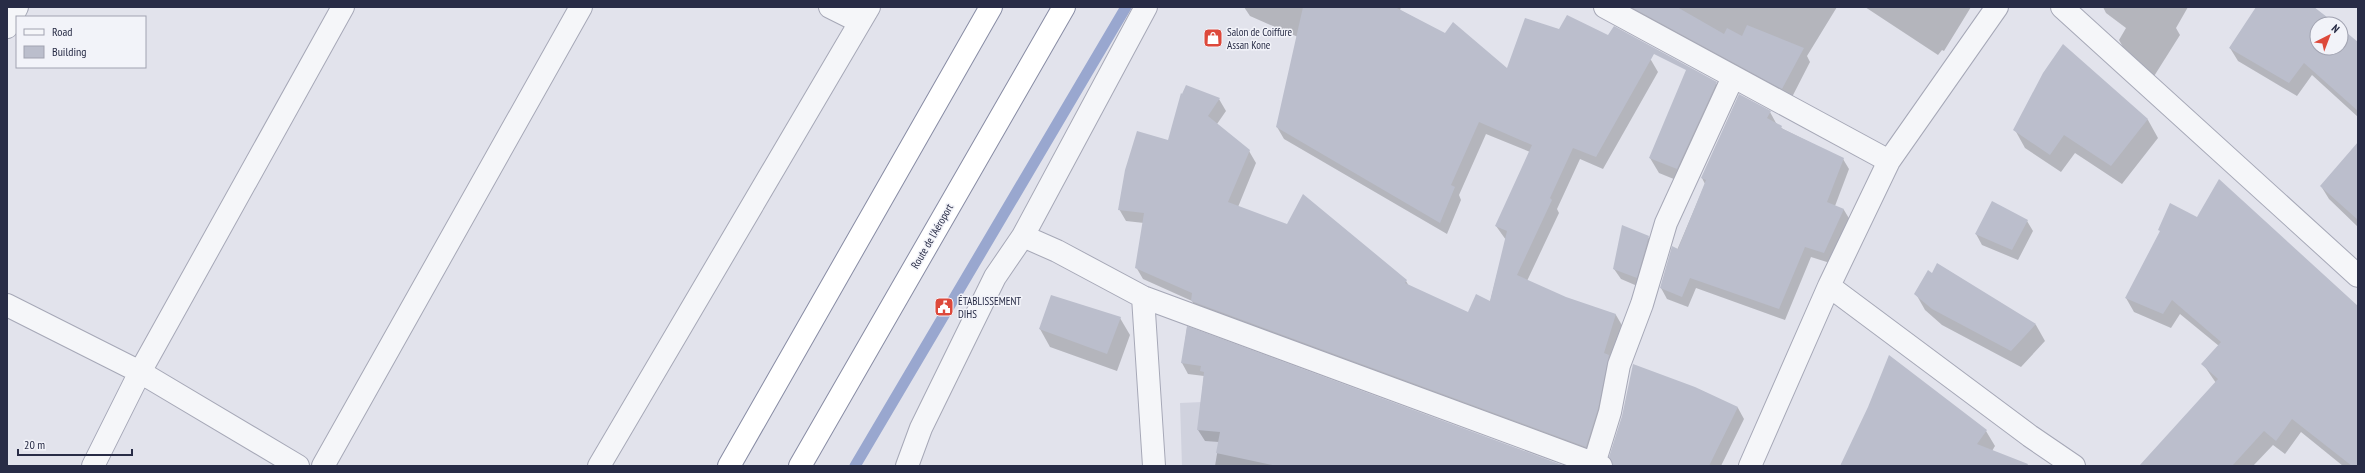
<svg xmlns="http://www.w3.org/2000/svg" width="2365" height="473" font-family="'PT Sans Narrow',sans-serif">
<rect width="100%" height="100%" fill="#e2e3ec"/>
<!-- built -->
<path fill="#d0d2de" d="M1317,397L1323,466H1182L1180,403Z"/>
<!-- shadow -->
<path fill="#0003" d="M1244,7H1401L1400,10L1508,69L1526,19L1651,60L1658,72L1603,169L1580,159L1557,209L1559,213L1527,281L1565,298L1616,315L1623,327L1593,459L1199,313L1192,301L1143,279L1136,267L1144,223L1126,221L1119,209L1168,141L1219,99L1226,111L1217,124L1249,151L1256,163L1238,207L1288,226L1304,196L1406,281L1409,286L1468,313L1490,302L1506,240L1496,226L1530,152L1486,134L1459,195L1461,200L1447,234L1284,139L1277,127L1298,37L1250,16Z
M1618,7H1837L1807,56L1810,62L1790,101Z
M1865,7H1971L1944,51L1942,50L1938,55Z
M2103,7H2188L2176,28L2180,35L2151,81L2132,63L2119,40L2126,28L2106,13Z
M2257,7H2313L2334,24H2317V48H2341V30L2358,44V117L2312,75L2297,96L2238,61L2230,48Z
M2063,46L2148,120L2158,138L2122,184L2075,153L2061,172L2025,148L2015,130Z
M1716,83L1725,98L1686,184L1659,173L1650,158Z
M1770,112L1776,123L1783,129L1843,159L1849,169L1835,206L1844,210L1850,220L1830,263L1811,257L1785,320L1696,288L1688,307L1667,299L1661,288L1705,184L1702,178Z
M2358,144V227L2329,199L2321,186Z
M2027,221L2033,231L2018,260L1982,245L1976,234Z
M2161,232L2358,309V466H2343L2301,432L2285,454L2273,445L2253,466H2141L2216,383L2203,364L2219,346L2180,314L2171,328L2134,312L2126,298Z
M1648,237L1654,248L1642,288L1621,279L1614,269Z
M1937,265L2036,325L2045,341L2021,367L1942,325L1925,310L1916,294L1933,274Z
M1120,318L1130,335L1117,371L1050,347L1040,329Z
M1187,328L1561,466H1215L1219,442L1205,441L1198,430L1204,376L1188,374L1182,363Z
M1695,388L1738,408L1744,419L1721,466H1614Z
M1986,431L1995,446L1992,451L2016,466H1842Z"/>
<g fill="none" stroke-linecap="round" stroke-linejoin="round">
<!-- stream -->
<path stroke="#99a7cf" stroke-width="11" d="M855,466L1126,7"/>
</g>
<!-- building -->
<path fill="#bbbecc" d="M1303,7H1395L1445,33L1453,22L1507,68L1525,18L1559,29L1567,15L1608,35L1614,26L1717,82L1677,169L1649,158L1686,70L1654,54L1596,157L1573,148L1550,198L1552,200L1517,275L1566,297L1616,314L1604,353L1609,355L1598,409L1586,447L1191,301L1192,293L1135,268L1144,213L1118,210L1125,170L1137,131L1168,140L1181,93L1182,94L1186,85L1220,98L1208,116L1250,150L1228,202L1287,224L1303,194L1407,280L1405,283L1468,312L1476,294L1490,301L1507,231L1495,226L1532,145L1479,122L1451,185L1455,187L1440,223L1276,127Z
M1631,7H1677L1724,34L1727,28L1742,36L1747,25L1804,48L1782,89Z
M2256,7H2314L2336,24H2317V48H2341V28L2358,42V111L2304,63L2289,83L2229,48Z
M2063,44L2148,119L2111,166L2064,135L2050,155L2013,130L2043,73Z
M1739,94L1771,111L1767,118L1782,126L1781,128L1844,158L1827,202L1844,209L1824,253L1805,247L1779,309L1690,278L1682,297L1660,288L1672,246L1678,249L1706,180L1701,178Z
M2358,142V220L2320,186Z
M2219,179L2358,306V466H2352L2292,419L2276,441L2264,431L2232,466H2139L2218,379L2201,364L2221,342L2172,300L2163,314L2125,298L2160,231L2158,230L2170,203L2197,217Z
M1992,201L2028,220L2012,250L1975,234Z
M1622,225L1649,236L1637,278L1613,269Z
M1937,263L2036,324L2011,351L1932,309L1914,294L1928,270L1932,273Z
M1051,295L1121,317L1107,354L1039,329Z
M1187,326L1565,466H1277L1216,453L1220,432L1197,430L1204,372L1200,371L1201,366L1181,363Z
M1889,355L1987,430L1977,444L2028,464L2027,466H1840L1868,407Z
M1633,364L1695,387L1738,407L1709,466H1613L1609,457L1622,416Z"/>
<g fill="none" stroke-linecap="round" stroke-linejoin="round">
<defs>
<path id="minor" d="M830,7L860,22
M1605,7L1889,161
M2062,7L2358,276
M7,27L17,7
M1023,236L1057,251L1143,297L1601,466
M1829,286L2030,436L2074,466
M1143,297L1154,466
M7,305L140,372L298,466
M1594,464L1610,412L1619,365L1642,304L1666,223L1733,77
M93,466L140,372L343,7
M323,466L581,7
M599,466L869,7
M907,466L921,428L995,277L1023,236L1146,7
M1750,466L1829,286L1889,161L1997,7"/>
<path id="highway" d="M729,466L991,7
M800,466L1064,7"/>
</defs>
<!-- minor casing -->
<use href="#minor" stroke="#a6a8b7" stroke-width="24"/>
<!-- highway casing -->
<use href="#highway" stroke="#888ca4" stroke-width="24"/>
<!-- minor -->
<use href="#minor" stroke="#f5f6f9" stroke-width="22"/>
<!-- highway -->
<use href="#highway" stroke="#fff" stroke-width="22"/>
</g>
<!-- icons -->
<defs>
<symbol id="shop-square" viewBox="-11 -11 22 22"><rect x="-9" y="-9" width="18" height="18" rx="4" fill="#dd493b" stroke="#f2f3f9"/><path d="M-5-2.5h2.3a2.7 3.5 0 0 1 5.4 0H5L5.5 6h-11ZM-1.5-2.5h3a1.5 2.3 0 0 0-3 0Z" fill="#fff"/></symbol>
<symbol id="civic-square" viewBox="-11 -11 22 22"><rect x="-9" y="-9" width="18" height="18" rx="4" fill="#dd493b" stroke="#f2f3f9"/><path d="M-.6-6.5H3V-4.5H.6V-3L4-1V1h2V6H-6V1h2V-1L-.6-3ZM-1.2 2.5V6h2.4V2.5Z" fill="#fff"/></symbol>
</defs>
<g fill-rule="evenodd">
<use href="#shop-square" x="1202" y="27" width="22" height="22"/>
<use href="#civic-square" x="933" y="296" width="22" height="22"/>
</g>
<g text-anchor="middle" stroke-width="3" stroke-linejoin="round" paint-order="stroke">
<!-- poi labels -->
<g font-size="11" fill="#282c46" stroke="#f2f3f9" text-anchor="start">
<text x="1227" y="36">Salon de Coiffure<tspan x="1227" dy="13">Assan Kone</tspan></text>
<text x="958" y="305">ÉTABLISSEMENT<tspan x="958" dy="13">DIHS</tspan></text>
</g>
<!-- street labels -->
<g font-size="11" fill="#282c46" stroke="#f2f3f9">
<text transform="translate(932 236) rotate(-60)" y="4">Route de l'Aéroport</text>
</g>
</g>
<!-- border -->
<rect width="2365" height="473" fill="none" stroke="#282c46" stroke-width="16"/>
<!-- legend -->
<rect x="16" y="16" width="130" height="52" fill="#f2f3f9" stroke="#a1a3b1"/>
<rect x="24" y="29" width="20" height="6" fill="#f5f6f9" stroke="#a1a3b1"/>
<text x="52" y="36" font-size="12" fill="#282c46">Road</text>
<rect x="24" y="46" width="20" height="12" fill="#bbbecc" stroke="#a1a3b1"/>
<text x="52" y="56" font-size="12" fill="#282c46">Building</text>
<!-- north arrow -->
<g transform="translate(2329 36) rotate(42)"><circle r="19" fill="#f2f3f9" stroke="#a1a3b1"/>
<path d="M0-3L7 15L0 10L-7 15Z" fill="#dd493b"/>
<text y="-6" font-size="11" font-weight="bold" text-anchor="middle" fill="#282c46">N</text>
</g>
<!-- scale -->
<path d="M18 449v6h114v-6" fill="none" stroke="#282c46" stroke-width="2"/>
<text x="24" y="449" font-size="12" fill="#282c46" stroke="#f2f3f9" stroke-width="3" paint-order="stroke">20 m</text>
</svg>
